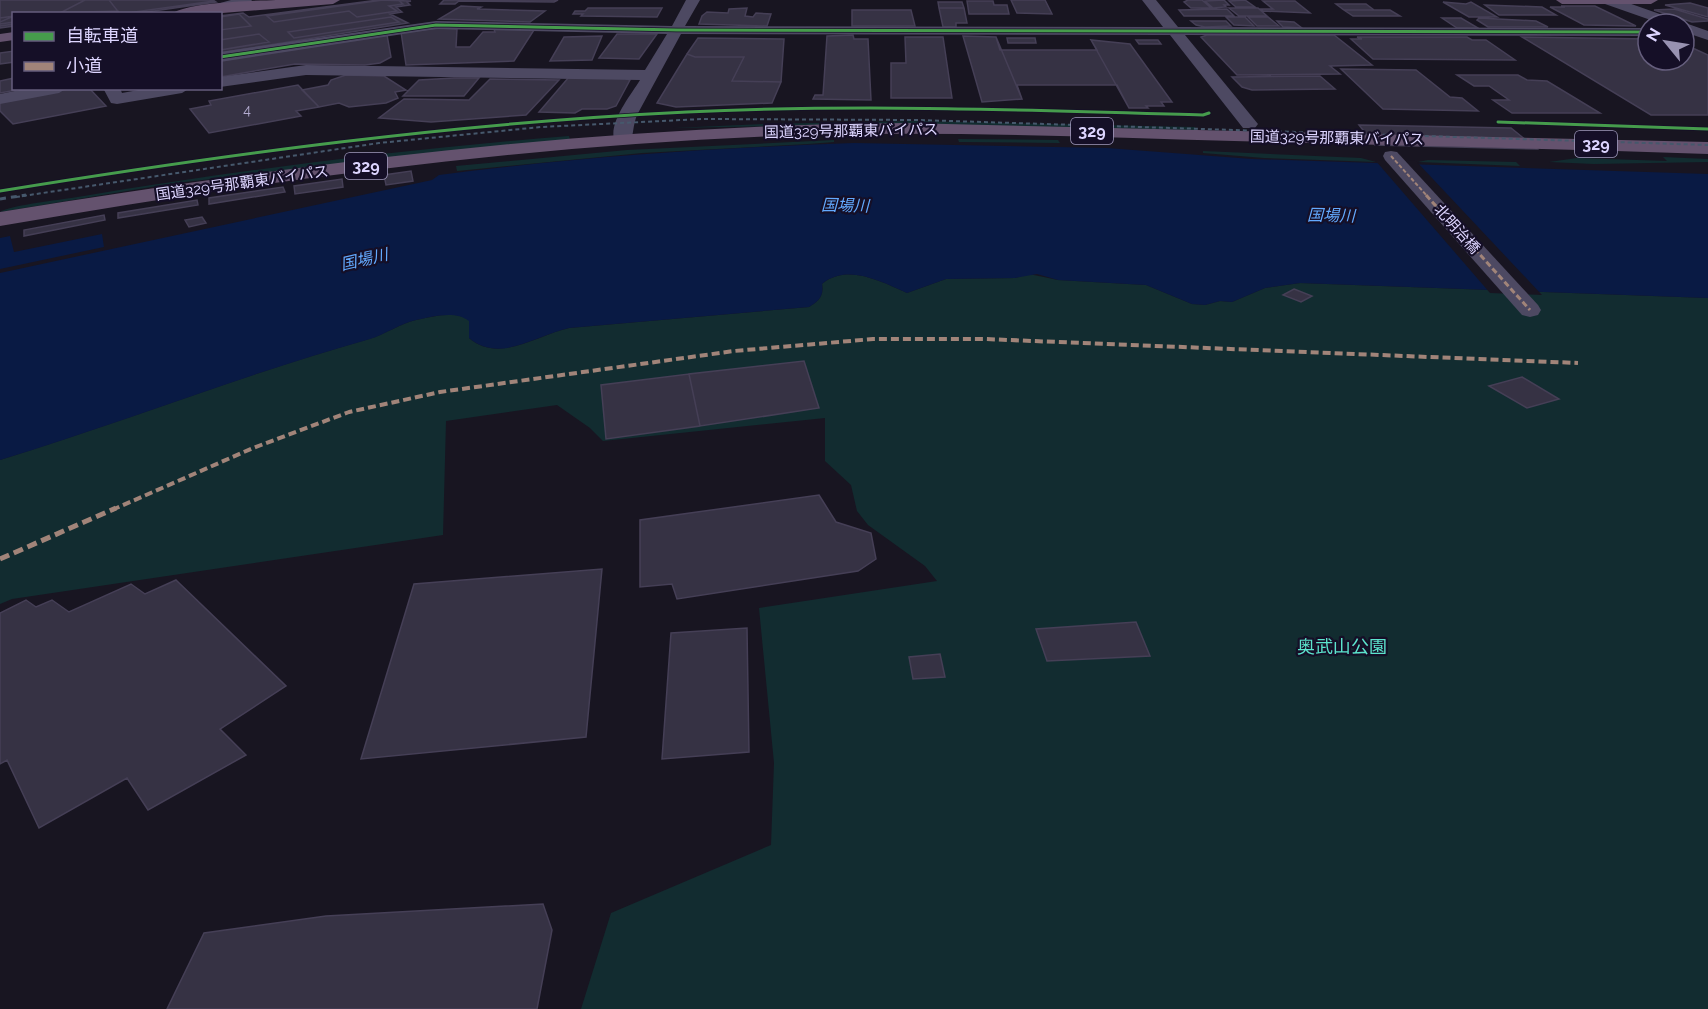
<svg xmlns="http://www.w3.org/2000/svg" width="1708" height="1009" font-family="Raleway,'Noto Sans JP',sans-serif">
<rect width="100%" height="100%" fill="#181521"/>
<!-- green -->
<path fill="#122c30" d="M915,121L1195,127L1196,130L868,124L673,128L764,124Z
M569,136L570,140L175,183L0,212C9,205 68,199 84,196C245,169 407,149 569,136Z
M958,139L1058,140L1060,143L959,142Z
M834,140V142L808,144L642,153L457,171L456,166L627,150Z
M1203,151L1361,158L1376,162L1264,158L1203,153Z
M1663,157L1708,159V162L1594,164L1549,162L1577,158L1667,161Z
M1428,160L1516,162L1520,166L1418,162Z
M1029,274L1058,280L1146,285L1192,304L1205,305L1220,301L1232,302L1265,288L1300,283L1708,298V1009H581L611,913L771,845L774,763L759,608L937,581L925,566L868,525L857,511L851,485L825,461V418L603,441L590,428L557,405L446,421L443,535L12,599L0,604V460C124,422 245,374 369,339C386,334 399,324 416,320C432,317 455,310 469,320V338C499,364 537,335 569,328L809,307C819,301 824,296 822,284C847,263 882,282 907,293L946,279L1015,278Z"/>
<!-- water -->
<path fill="#091a44" d="M854,143L1107,148L1252,159L1708,174V298L1300,283L1265,288L1232,302L1220,301L1205,305L1192,304L1146,285L1058,280L1037,274L1015,278L946,279L907,293C882,282 847,263 822,284C824,296 819,301 809,307L569,328C536,335 500,364 469,338V321C455,310 432,317 416,320C399,324 386,334 370,339C245,374 124,422 0,460V273L432,180L439,175C577,157 715,148 854,143Z
M102,234L104,247L0,269V238L10,236L14,252Z"/>
<!-- pier -->
<path fill="#181521" d="M1375,160L1416,161L1542,295L1490,293Z"/>
<!-- building -->
<path fill="#363244" stroke="#453f56" stroke-width="1.5" d="M0,0H85L58,14H14V16L0,22Z
M0,0H213L214,1L120,14L118,11L14,14V24L0,26Z
M0,0H213L214,1L120,14H14V16L0,22Z
M0,0H213L216,2L133,14H14V26L0,28Z
M0,0H213L214,1L120,14L118,11L14,14V22L0,24Z
M0,0H85L58,14H14V16L0,18Z
M85,0H213L214,1L120,14H58Z
M109,0H213L214,1L120,14Z
M378,0L411,1L407,2L410,5L396,7L402,12L390,14L408,23L220,53V16L243,13L249,17Z
M383,0H398L403,4L389,6L397,11L357,17L349,11L274,22L267,16Z
M444,0H558L554,2L459,1L455,4H440Z
M1011,0H1045L1052,14L1017,13Z
M1188,0H1202L1211,8H1191L1184,2Z
M1224,0L1229,5H1224L1226,7L1213,8L1205,1Z
M1245,0L1255,7H1236L1229,1Z
M967,1H993L994,5H1007L1009,14H969Z
M1263,1H1295L1310,13L1263,11L1261,9H1273Z
M938,2H962L964,8H939Z
M1443,2L1466,4L1471,2L1497,17H1469Z
M1690,3L1708,8V17L1665,5Z
M1336,4H1366L1374,10H1344Z
M1485,5L1542,7L1556,15H1499Z
M461,6L481,7L477,9L545,11L530,22L439,19Z
M1561,6H1595L1636,26L1584,25L1550,7H1565Z
M588,8H662L657,17L581,16L583,14H573L575,11H585Z
M747,8L745,16L753,17L756,13L771,14L767,26L699,24L702,16L707,12L728,13L729,9Z
M939,8H964L967,23H956V27H943Z
M1229,8H1258L1267,16H1239Z
M1227,9L1234,16H1184L1179,10Z
M1674,9L1708,19V21L1692,22L1654,10Z
M852,10H911L915,26H852Z
M1344,10H1390L1400,16H1353Z
M239,14L251,26L220,30V17Z
M391,17L399,22L294,38L288,32Z
M1226,17H1245L1254,26L1234,25Z
M1248,17H1268L1279,26H1257Z
M1442,18H1461L1478,28H1457Z
M1479,18L1536,21L1548,27H1488L1477,20Z
M1191,21H1226L1231,26L1205,27L1196,25Z
M1277,21L1294,22L1302,28L1283,27Z
M441,28L457,29L456,47H470L483,32H495L494,29L534,30L514,61L406,65L401,32Z
M259,34L269,42L220,50V40Z
M617,34H657L639,59L599,58Z
M387,35L391,57L380,63L365,65L295,64L220,77V59Z
M853,35L854,39H868L871,100L813,99L815,95H823L827,36Z
M1207,35H1334L1372,65L1330,66L1340,74L1237,75L1201,37Z
M602,36L592,60L550,61L564,37Z
M963,36L996,37L1000,50H1097L1091,40L1130,44L1172,102H1161L1164,106H1146L1148,108H1129L1117,85H1017L1022,99L982,102Z
M963,36L996,37L1022,99L982,102Z
M905,37H943L952,98H891V63H906Z
M1357,37H1467L1472,40H1486L1515,60L1373,59L1351,39H1362Z
M1522,37L1648,39V60H1684V44L1708,55V115H1651Z
M698,38L784,39L781,82L732,81L744,57H695L687,54Z
M1007,38H1035L1036,43H1008Z
M1091,40L1130,44L1172,102H1161L1164,106H1146L1148,108H1129Z
M1136,40H1158L1161,44H1139Z
M14,51V62L0,64V53Z
M687,54L695,57H744L732,81L781,82L772,103L676,107L657,103Z
M1341,69L1416,70L1450,97L1462,98L1478,111L1383,109Z
M346,75L384,76L406,90L395,92L398,98L386,103L349,107L339,103L319,107L302,90L328,85L331,80Z
M1457,75H1518L1527,80L1547,81L1600,113H1512L1493,100H1509L1489,86H1474Z
M1320,76L1335,89L1252,90L1242,87L1232,77Z
M569,77H621L630,80L616,106L607,109H582L575,113L539,112Z
M14,78V88H27L0,93V81Z
M454,78H479L464,96H403L419,80Z
M490,79L559,80L526,115L431,122L379,118L404,99L469,100Z
M298,85L319,107L296,111L301,116L209,133L190,109L211,105L209,101Z
M73,88H89L106,106L13,124L0,111V102Z
M1359,125L1511,128L1537,149L1375,145Z
M411,171L413,181L386,185L384,175Z
M342,179L343,187L295,194L294,186Z
M283,187L285,192L209,204V198Z
M197,200L198,205L118,218V213Z
M104,215L105,220L24,236V230Z
M202,217L206,223L189,227L185,220Z
M1294,289L1312,296L1301,302L1283,295Z
M804,361L819,408L700,426L689,374Z
M689,374L700,426L606,439L601,385Z
M1522,377L1559,399L1527,408L1489,386Z
M819,495L836,522L871,533L876,559L858,571L677,599L672,584L640,587V520Z
M602,569L586,737L361,759L414,584Z
M176,580L286,686L220,729L246,755L148,810L127,778L39,828L7,760L0,764V613L26,600L36,607L52,600L69,612L131,584L145,594Z
M1136,622L1150,656L1047,661L1036,629Z
M747,628L749,752L662,759L671,633Z
M940,654L945,677L913,679L909,657Z
M543,904L552,930L537,1009H167L204,933L326,916Z"/>
<g fill="none" stroke-linecap="round" stroke-linejoin="round">
<!-- pedestrian -->
<path fill="#4d4962" fill-rule="evenodd" d="M1391,151L1397,152L1538,305L1541,310L1538,315L1530,317L1522,315L1385,160L1383,156L1385,152Z"/>
<!-- minor -->
<path fill="#4d4962" fill-rule="evenodd" d="M29,88H67L59,93L0,104V94Z"/>
<!-- tertiary -->
<path fill="#4d4962" fill-rule="evenodd" d="M231,0H252L250,3L218,12L211,8L213,5Z
M686,0H700L685,26L1163,27L1142,0H1156L1178,27L1648,28V36L1185,35L1258,124L1255,128H1243L1170,35L681,34L637,115C633,124 633,139 630,144H616C605,126 631,95 640,80L306,75L220,87V77L306,65L645,70L667,34L436,29L220,62V52L436,21L672,26Z
M1604,0H1620L1708,31V40L1684,32V24H1662L1605,4Z
M103,88H120L122,93L149,88H190L182,93L117,104L111,103Z"/>
<!-- trunk -->
<path fill="#64526e" fill-rule="evenodd" d="M276,0H340L333,4L210,14H172C186,2 255,1 276,0Z
M1556,0H1658L1651,4H1562Z
M14,32V40L0,42V34Z
M905,123L1708,142V154C1550,148 1392,146 1234,141C1091,137 947,131 804,135C534,144 266,180 0,226V212C300,163 601,125 905,123Z"/>
<!-- rail-far1 -->
<path stroke="#46586c" stroke-width="2" stroke-dasharray="4 3" stroke-linecap="butt" d="M16,197L379,143L541,127L702,119L919,120L1708,145"/>
<!-- rail -->
<path stroke="#46586c" stroke-width="3" stroke-dasharray="6 5" stroke-linecap="butt" d="M0,199L26,195"/>
<!-- quiet-far3 -->
<path stroke="#a18479" stroke-width="2" stroke-dasharray="4 2" stroke-linecap="butt" d="M1391,156L1428,197"/>
<!-- quiet-far2 -->
<path stroke="#a18479" stroke-width="3" stroke-dasharray="6 3" stroke-linecap="butt" d="M1426,195L1530,310"/>
<!-- quiet-far1 -->
<path stroke="#a18479" stroke-width="4" stroke-dasharray="8 4" stroke-linecap="butt" d="M112,510L253,448L349,412L440,392L734,351L873,339H984L1578,363"/>
<!-- quiet -->
<path stroke="#a18479" stroke-width="5" stroke-dasharray="10 5" stroke-linecap="butt" d="M0,559L116,508"/>
<defs>
<path id="cycleway" d="M220,57L436,25L677,30L1648,32
M1498,122L1708,129
M0,191C228,154 456,123 687,112C859,104 1031,110 1203,115L1209,113"/>
</defs>
<!-- cycleway casing -->
<use href="#cycleway" stroke="#150f27" stroke-width="4.5"/>
<!-- cycleway -->
<use href="#cycleway" stroke="#469c4c" stroke-width="3"/>
</g>
<g text-anchor="middle" stroke-width="4.5" stroke-linejoin="round" paint-order="stroke">
<!-- far-number labels -->
<g font-size="14" fill="#b3acd0">
<text x="247" y="115">4</text>
</g>
<!-- far-street labels -->
<g font-size="15" fill="#ddd5ff" stroke="#150f27">
<text transform="translate(851 131) rotate(-1)" y="5">国道329号那覇東バイパス</text>
<text transform="translate(1337 138) rotate(1)" y="5">国道329号那覇東バイパス</text>
<text transform="translate(242 183) rotate(-8)" y="5">国道329号那覇東バイパス</text>
<text transform="translate(1457 229) rotate(48)" y="5">北明治橋</text>
</g>
<!-- shield labels -->
<g fill="#150f27" stroke="#a19abe" stroke-width="1.5">
<rect x="1071" y="118" width="42" height="26" rx="4.5"/>
<rect x="1575" y="131" width="42" height="26" rx="4.5"/>
<rect x="345" y="153" width="42" height="26" rx="4.5"/>
</g>
<g font-size="16" font-weight="bold" fill="#ddd5ff">
<text x="1092" y="137">329</text>
<text x="1596" y="150">329</text>
<text x="366" y="172">329</text>
</g>
<!-- far-water labels -->
<g font-size="16" font-style="italic" fill="#63aaff" stroke="#150f27">
<text transform="translate(845 205) rotate(1)" y="6">国場川</text>
<text transform="translate(1331 215) rotate(1)" y="6">国場川</text>
<text transform="translate(364 259) rotate(-13)" y="6">国場川</text>
</g>
<!-- park labels -->
<g font-size="18" fill="#5ce4cd" stroke="#150f27">
<text x="1342" y="653">奥武山公園</text>
</g>
</g>
<!-- legend -->
<rect x="12" y="12" width="210" height="78" fill="#150f27" stroke="#655e7d" stroke-width="1.5"/>
<rect x="24" y="32" width="30" height="9" fill="#469c4c" stroke="#655e7d" stroke-width="1.5"/>
<text x="66" y="42" font-size="18" fill="#ddd5ff">自転車道</text>
<rect x="24" y="62" width="30" height="9" fill="#a18479" stroke="#655e7d" stroke-width="1.5"/>
<text x="66" y="72" font-size="18" fill="#ddd5ff">小道</text>
<!-- north arrow -->
<g transform="translate(1666 42) rotate(300)"><circle r="28" fill="#150f27" stroke="#655e7d" stroke-width="1.5"/>
<path d="M0-4.5L10 22L0 15L-10 22Z" fill="#9892b1"/>
<text y="-9" font-size="16" font-weight="bold" text-anchor="middle" fill="#ddd5ff">N</text>
</g>
</svg>
